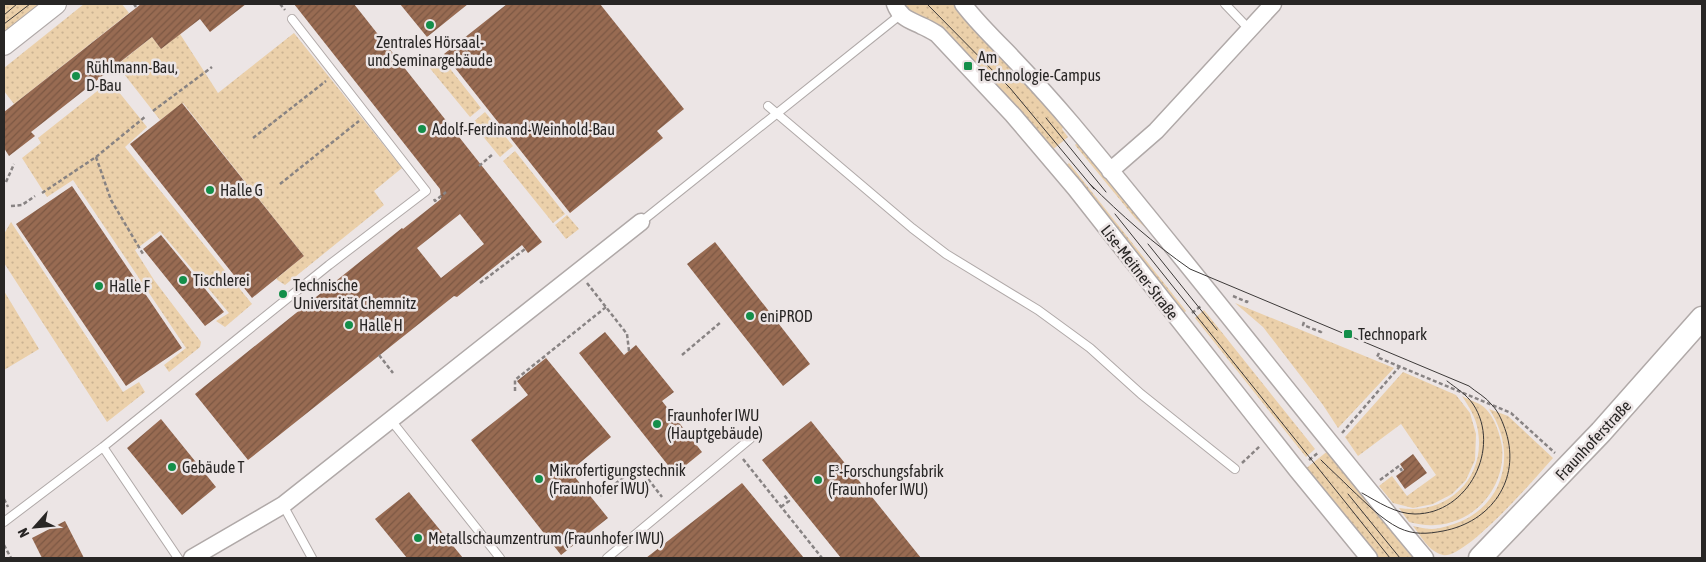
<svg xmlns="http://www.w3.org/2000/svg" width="1706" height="562" font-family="'Asap Condensed',sans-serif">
<defs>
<pattern id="grass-dots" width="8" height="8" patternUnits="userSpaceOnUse" patternTransform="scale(1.25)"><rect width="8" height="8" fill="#ebd0aa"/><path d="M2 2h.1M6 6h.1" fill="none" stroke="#cab292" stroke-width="1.8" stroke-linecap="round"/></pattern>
<pattern id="building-hatch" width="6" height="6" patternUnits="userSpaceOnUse" patternTransform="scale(1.25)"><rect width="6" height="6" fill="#986b52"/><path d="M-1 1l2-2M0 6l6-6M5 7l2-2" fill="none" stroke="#7c5844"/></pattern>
</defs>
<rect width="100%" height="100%" fill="#ece5e5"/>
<!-- grass -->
<path fill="url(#grass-dots)" d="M4,4H47L4,39Z
M84,4H122L129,13L14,104L4,91V68Z
M905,4H955L1066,124L1062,129L1068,137L1051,151L910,11Z
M294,33L402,168L374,191L384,205L285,285L276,279L304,256L183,103L160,120L117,65L152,37L161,49L180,34L218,93Z
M440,56L481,108L470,117L428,66Z
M110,81L147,127L125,147L252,304L225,327L216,321L229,313L160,231L135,250L154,280L201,342L200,347L169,372L164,365L186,348L73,180L47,197L22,158L41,143L38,138Z
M485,112L513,146L500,157L472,123Z
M1079,141L1156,238L1135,218L1075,145Z
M515,151L565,214L553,223L503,161Z
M1069,163L1186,311L1181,316L1064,167Z
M567,215L579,229L566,239L555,225Z
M11,222L123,392L139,382L145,392L107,422L4,263V234Z
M4,291L39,349L4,370Z
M1235,303L1394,368L1338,428L1323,405L1263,327Z
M1204,310L1315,449L1306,457L1195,318Z
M1403,372L1456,395L1470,413L1476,434L1475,460L1466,480L1452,494L1433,504L1413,508L1393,503L1379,486L1392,476L1407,496L1436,475L1401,424L1358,456L1345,437Z
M1462,396C1469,400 1480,403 1485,408C1495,418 1500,434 1502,447C1506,486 1476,523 1435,525C1427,526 1418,524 1409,522L1399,508C1446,516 1486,479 1478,431C1476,417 1469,407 1462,396Z
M1489,409L1508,416L1553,458C1537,476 1465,560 1443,555C1429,552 1421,536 1413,526C1419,527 1426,529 1432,529C1439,529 1447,526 1454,524C1505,507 1518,451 1489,409Z
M1329,450L1416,558H1375L1304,470Z"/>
<!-- building -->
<path fill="url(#building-hatch)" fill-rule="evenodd" d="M141,4H246L210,32L200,19L161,49L152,37L31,132L35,136L9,156L4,148V112Z
M294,4H354L542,242L528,253L522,245L457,297L454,296L248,460L195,394L402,228L403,229L441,199L440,189ZM460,214L484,244L441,278L417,248Z
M400,4H468L427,37Z
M507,4H600L684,109L657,131L663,138L570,213L444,54Z
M182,103L304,256L252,298L130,144Z
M72,186L182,348L126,386L16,224Z
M161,235L224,312L205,326L143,249Z
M715,242L810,364L783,386L687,264Z
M605,332L624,355L636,345L674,392L662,401L702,452L675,474L579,353Z
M546,358L611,437L570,471L608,518L561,555L471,440L528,395L517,381Z
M161,419L216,487L182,515L127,448Z
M811,421L921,558H841L794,500L762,460Z
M1413,454L1427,473L1405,489L1396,476L1404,470L1400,464Z
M742,483L804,558H646L723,498Z
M409,492L463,558H407L375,519Z
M65,521L84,558H42L32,538Z"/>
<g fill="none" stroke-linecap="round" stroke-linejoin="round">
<defs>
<path id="service" d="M1225,4L1249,29
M768,106L912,228L946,254L1038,310L1090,348L1141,394L1235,469
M641,222L900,15
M390,419L500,558
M103,447L178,558
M283,505L312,558
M4,522L103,447L329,265L426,191L292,19
M607,558L750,439"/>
<path id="minor" d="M895,4C900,18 910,20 922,26C927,28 932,31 937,34L1013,115L1075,188L1297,470L1369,558
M963,4C976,21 991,36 1006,51C1029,75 1051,99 1072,124C1192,267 1305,415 1425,558
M1110,171L1156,131L1273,4
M192,558L283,505L641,222"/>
<path id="tertiary" d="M4,45L56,4"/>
<path id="secondary" d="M1480,558L1601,432L1702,318"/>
</defs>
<!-- service casing -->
<use href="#service" stroke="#b0a9a8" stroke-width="10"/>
<!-- minor casing -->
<use href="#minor" stroke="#b0a9a8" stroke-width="19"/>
<!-- tertiary casing -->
<use href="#tertiary" stroke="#b0a9a8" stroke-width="22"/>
<!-- secondary casing -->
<use href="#secondary" stroke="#b0a9a8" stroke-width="25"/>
<!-- path -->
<path stroke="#888383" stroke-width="2.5" stroke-dasharray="4 2.5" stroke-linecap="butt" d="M134,4L136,7
M280,4L285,10
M153,111L212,67
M253,138L326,81
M96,157L111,200L143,254
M479,166L493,154
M6,182L14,164
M280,184L359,121
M42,193L96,157L146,116
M434,199L435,201L446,192
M11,206L22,205L35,196
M480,283L525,249
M587,283L627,334L629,351
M1233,296L1247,302L1248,299
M1192,313L1201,306
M1304,322L1303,325L1321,332L1322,330
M1379,353L1377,357L1511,413L1555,453
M379,355L393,373
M682,355L721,322
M515,391V380L606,307
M1342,433L1400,366
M743,459L822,558
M1309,460L1319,452
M1242,463L1260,446
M1380,480L1399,466L1402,471
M596,489L601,495L638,466L662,497
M4,499L8,507
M781,507L789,501L784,495
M4,545L11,558"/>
<!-- service -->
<use href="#service" stroke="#fff" stroke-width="8"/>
<!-- minor -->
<use href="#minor" stroke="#fff" stroke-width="16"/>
<!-- tertiary -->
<use href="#tertiary" stroke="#fff" stroke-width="20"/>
<!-- secondary -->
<use href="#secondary" stroke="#fff" stroke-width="22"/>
<!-- tram -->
<path stroke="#3c3938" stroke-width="1" d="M927,4L1010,88L1094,189
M4,15L17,4
M4,24L30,4
M1046,118L1106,192
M1090,184C1121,215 1154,244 1190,269L1469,386C1476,392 1486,397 1492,405C1499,412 1503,423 1506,432C1521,480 1491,522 1443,531C1427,534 1414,535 1399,528C1381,519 1366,503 1351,489C1341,479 1331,470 1321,460
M1115,214L1390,558
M1148,244L1217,330
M1362,493C1378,502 1396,514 1415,514C1468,514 1502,448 1473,404C1466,394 1456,388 1447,381
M1348,494L1400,558"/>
</g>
<!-- markers -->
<g fill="#148f4a" stroke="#ece5e5" stroke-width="2">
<circle cx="430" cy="25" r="5"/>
<rect x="963" y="61" width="10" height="10" rx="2.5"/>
<circle cx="76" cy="76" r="5"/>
<circle cx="422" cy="129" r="5"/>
<circle cx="210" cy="190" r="5"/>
<circle cx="183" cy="280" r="5"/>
<circle cx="99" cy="286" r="5"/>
<circle cx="283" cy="294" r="5"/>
<circle cx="750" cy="316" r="5"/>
<circle cx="349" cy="325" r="5"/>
<rect x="1343" y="329" width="10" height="10" rx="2.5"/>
<circle cx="657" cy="424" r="5"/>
<circle cx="172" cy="467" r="5"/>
<circle cx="539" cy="479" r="5"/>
<circle cx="818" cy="480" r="5"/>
<circle cx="418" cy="538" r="5"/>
</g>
<g text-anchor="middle" stroke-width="5" stroke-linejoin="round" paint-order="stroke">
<!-- poi labels -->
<g font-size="16" fill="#282625" stroke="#ece5e5" text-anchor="start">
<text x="430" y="48" text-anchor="middle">Zentrales Hörsaal-<tspan x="430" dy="18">und Seminargebäude</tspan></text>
<text x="978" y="63">Am<tspan x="978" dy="18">Technologie-Campus</tspan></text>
<text x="86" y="73">Rühlmann-Bau,<tspan x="86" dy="18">D-Bau</tspan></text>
<text x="432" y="135">Adolf-Ferdinand-Weinhold-Bau</text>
<text x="220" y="196">Halle G</text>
<text x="193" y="286">Tischlerei</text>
<text x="293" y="291">Technische<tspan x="293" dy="18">Universität Chemnitz</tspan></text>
<text x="109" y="292">Halle F</text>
<text x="760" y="322">eniPROD</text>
<text x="359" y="331">Halle H</text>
<text x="1358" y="340">Technopark</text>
<text x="667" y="421">Fraunhofer IWU<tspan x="667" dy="18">(Hauptgebäude)</tspan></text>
<text x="182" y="473">Gebäude T</text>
<text x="549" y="476">Mikrofertigungstechnik<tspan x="549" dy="18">(Fraunhofer IWU)</tspan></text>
<text x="828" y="477">E³-Forschungsfabrik<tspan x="828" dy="18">(Fraunhofer IWU)</tspan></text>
<text x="428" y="544">Metallschaumzentrum (Fraunhofer IWU)</text>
</g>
<!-- street labels -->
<g font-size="16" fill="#282625" stroke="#ece5e5">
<text transform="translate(1140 272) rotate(52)" y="6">Lise-Meitner-Straße</text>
<text transform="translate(1593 440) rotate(-47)" y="6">Fraunhoferstraße</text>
</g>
</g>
<!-- border -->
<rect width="1706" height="562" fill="none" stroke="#282625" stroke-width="10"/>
<!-- north arrow -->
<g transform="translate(35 527) rotate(243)" stroke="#ece5e5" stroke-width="4" paint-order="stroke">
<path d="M0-4L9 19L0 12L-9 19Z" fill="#282625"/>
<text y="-8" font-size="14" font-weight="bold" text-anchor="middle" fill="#282625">N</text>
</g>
</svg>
